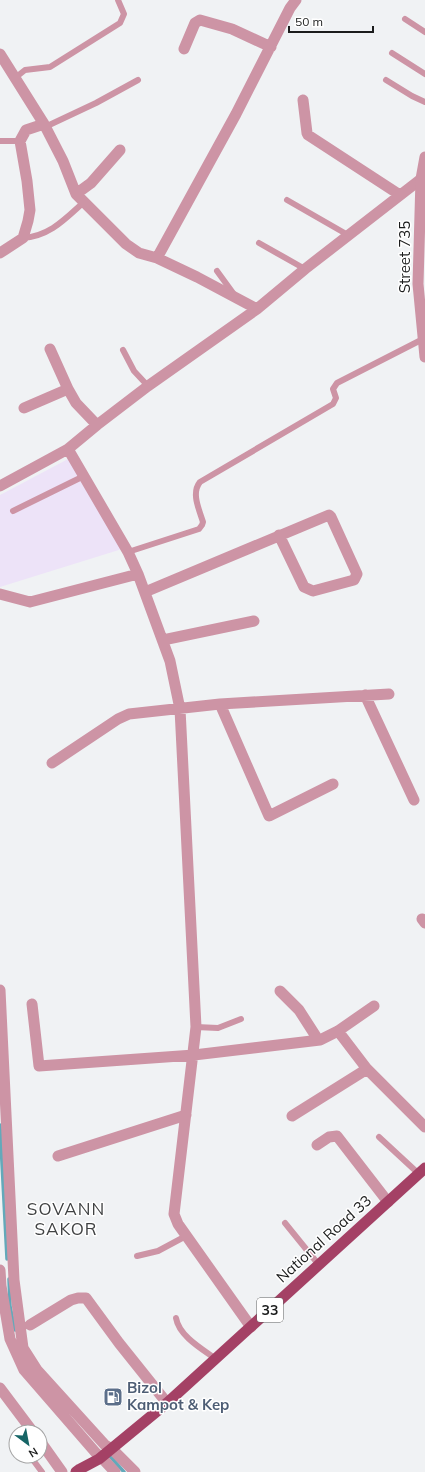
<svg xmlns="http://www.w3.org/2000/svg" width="425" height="1472" font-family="Mulish,sans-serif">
<rect width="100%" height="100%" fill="#f0f2f4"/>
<!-- education -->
<path fill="#ede3f8" d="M70,458L122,549L0,587V495Z"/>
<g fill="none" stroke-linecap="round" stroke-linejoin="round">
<!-- stream -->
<path stroke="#63a9ba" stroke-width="3.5" d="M0,1125L7,1259
M9,1279L10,1306L15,1330
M108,1454L124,1472"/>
<!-- service -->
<path stroke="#cd94a5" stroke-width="6" d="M405,19L425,32
M392,53L425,74
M15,78L25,70L50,67L120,23L124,14L118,0
M386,80L412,96L425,102
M45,127L96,103L138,80
M0,141H20
M287,200L348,235
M23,238C50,236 65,219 84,202
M259,243L305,269
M217,271L233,293L232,295
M123,350L134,371L148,386
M13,511L84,476
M128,552L199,529L202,525L203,522C199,509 191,493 200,482L333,404L336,398L333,389L337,383L423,339
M196,1027L218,1028L241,1019
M379,1137L419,1174
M285,1223L319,1265
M137,1256L158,1251L186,1236
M176,1318C179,1336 202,1349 216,1359
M30,1456L42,1472"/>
<!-- minor -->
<path stroke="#cd94a5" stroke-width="11" d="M184,49L195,23L200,20L232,29L271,47
M0,54L44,124L63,161L76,194L126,244L139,253L157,258L197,277L257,309
M303,100L307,133L308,135L400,195
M76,194L91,183L120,150
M0,253L23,238L28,221L30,210L27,181L20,141L26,130L44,124
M157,258L236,114L290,8L296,0
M50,349L68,389L76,403L97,425
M24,408L68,389
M0,486L68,449
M145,592L329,515L331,517L357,574L354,580L313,591L304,587L279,535
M0,594L30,602L138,574
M163,640L254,621
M365,695L414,800
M220,704L269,816L333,784
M52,763L118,719L129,714L220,704L389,694
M422,919L425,923
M0,990L14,1280L23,1348L37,1370L105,1445L112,1449L135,1472
M280,991L299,1010L317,1038L320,1040
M32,1004L39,1066L194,1055L320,1040L338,1031L374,1006
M338,1031L367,1069L425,1127
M292,1116L367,1069
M317,1145L329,1137L337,1136L388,1202
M58,1156L186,1115
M0,1270L1,1286L10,1339L24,1370L96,1453L101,1457L115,1472
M30,1325L71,1300L78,1298H86L119,1343L167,1403
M251,1327L178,1224L174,1214L196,1027L180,709L170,661L138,574L128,552L68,449L97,425L148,386L257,309L305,269L421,179
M0,1388L33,1432
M40,1441L62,1472"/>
<!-- tertiary -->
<path stroke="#cd94a5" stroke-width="11" d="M425,157L421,179L418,284L425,357"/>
<!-- primary -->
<path stroke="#a44165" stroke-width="11" d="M76,1472L80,1469L99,1459L167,1403L425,1168"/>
</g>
<!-- icons -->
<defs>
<symbol id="fuel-square" viewBox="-11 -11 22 22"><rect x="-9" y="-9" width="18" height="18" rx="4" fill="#5c6f8a" stroke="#fff"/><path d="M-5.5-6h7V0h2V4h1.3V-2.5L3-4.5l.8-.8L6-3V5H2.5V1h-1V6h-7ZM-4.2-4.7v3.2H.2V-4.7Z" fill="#fff"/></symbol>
</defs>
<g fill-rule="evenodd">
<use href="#fuel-square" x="102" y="1386" width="22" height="22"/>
</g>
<g text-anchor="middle" stroke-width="3" stroke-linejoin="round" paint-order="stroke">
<!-- shield labels -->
<rect fill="#fff" stroke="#5f6060" stroke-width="1" x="257" y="1298" width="26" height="24" rx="3"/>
<g font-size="14" font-weight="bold" fill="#1b1c1c">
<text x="270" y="1315">33</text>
</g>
<!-- street labels -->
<g font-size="15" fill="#1b1c1c" stroke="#fff">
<text transform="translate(405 257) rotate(-90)" y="5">Street 735</text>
<text transform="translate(324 1239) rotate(-42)" y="5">National Road 33</text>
</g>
<!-- service labels -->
<g font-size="15" font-weight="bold" fill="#4e5e75" stroke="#fff" text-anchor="start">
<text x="127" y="1393">Bizol<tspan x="127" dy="17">Kampot &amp; Kep</tspan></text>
</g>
<!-- quarter labels -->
<g font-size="17" letter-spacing="1" fill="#404243" stroke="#fff">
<text x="66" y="1215">SOVANN<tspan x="66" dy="20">SAKOR</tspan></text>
</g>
</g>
<!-- north arrow -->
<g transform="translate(28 1444) rotate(148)"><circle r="19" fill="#ffffff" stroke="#a4a4a4"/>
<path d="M0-3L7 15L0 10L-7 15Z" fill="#166566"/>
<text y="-6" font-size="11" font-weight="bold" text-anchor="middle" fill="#1b1c1c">N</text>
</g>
<!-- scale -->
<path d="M289 26v6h84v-6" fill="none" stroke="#1b1c1c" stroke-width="2"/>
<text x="295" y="26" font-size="12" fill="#1b1c1c" stroke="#ffffff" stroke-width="3" paint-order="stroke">50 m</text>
</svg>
